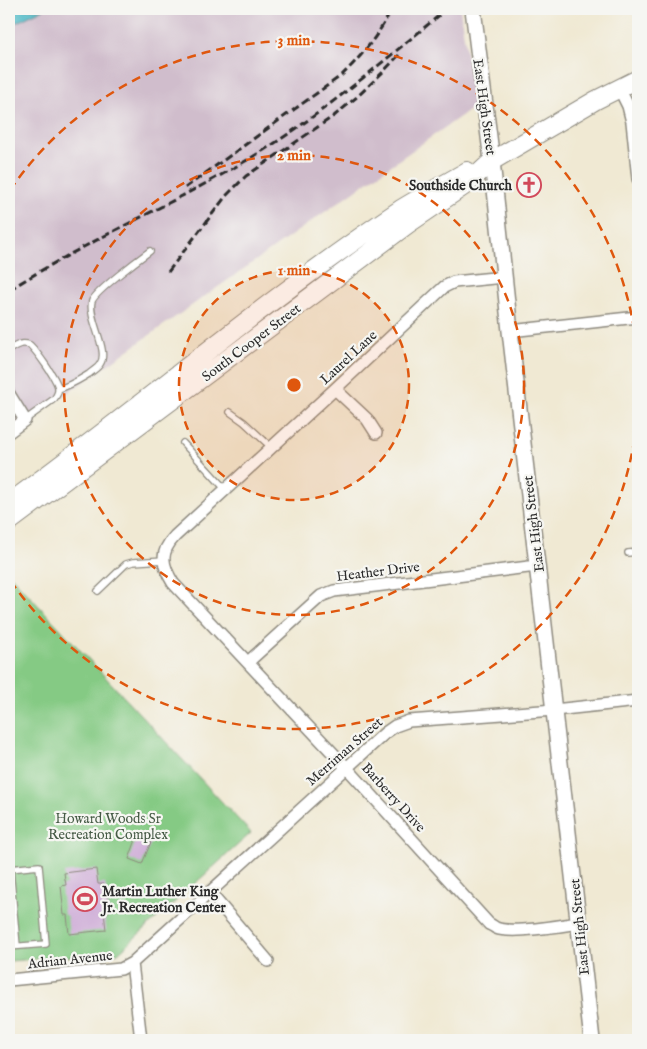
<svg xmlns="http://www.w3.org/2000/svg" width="647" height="1049" font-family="'IM FELL English',serif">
<rect width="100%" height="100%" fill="#f6f6f2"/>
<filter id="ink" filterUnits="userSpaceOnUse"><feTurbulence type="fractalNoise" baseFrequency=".02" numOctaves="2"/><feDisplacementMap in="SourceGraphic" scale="10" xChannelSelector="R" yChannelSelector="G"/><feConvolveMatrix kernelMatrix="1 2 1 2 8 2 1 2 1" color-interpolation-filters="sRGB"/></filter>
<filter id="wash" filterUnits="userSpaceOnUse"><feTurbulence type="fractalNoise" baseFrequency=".0096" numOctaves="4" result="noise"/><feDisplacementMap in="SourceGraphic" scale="20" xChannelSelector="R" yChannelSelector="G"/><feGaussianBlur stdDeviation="1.12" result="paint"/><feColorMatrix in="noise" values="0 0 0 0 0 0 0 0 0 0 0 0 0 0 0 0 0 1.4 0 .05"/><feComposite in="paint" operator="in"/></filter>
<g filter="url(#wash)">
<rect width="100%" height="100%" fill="#f0e9d3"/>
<!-- industrial -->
<path fill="#d0bdcc" d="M38,9H460L474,107L9,434V22Z"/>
<!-- green -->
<path fill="#85ca84" stroke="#587a58" d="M9,574L251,833L118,953L9,961Z"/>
<!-- water -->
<path fill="#4bb8c6" stroke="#3b7278" d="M9,9H44L9,26Z"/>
<g id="blocks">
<!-- building -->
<path fill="#ceacd7" d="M137,837L151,842L142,864L129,859Z
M96,869L98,884H105L109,912H104L106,930L69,934L67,915H64L61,886L66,885L64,873Z"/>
</g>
</g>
<g filter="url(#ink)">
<use href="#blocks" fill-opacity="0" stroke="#8e8a7f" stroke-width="1"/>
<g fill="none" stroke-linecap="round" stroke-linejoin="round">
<defs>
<path id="lane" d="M9,350C16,345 22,342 30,345C37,352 56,378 58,387C59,392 57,395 54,399L25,420
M58,389C70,386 79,380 89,374C92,371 98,368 100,364C110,351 87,318 92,301C96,291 139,259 150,251
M230,412L244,422L271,447
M183,443L226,490
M628,553L638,552
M98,591L126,564L133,562L164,560
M9,869L39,866L46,944L9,947
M10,869L17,946"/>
<path id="street" d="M619,88L628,106L632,122L638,179
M504,277L454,282L444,287L335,389L175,536C159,553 162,565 173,583L346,767L489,924C492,925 494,927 496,928C510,934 561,926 578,923
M510,331L638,317
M335,389L367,419L376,433
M9,394L25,420L9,432
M248,662L321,596L334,591L537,566
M210,893L268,961
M132,963L141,1040
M9,980L121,969L132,963L385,733L395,726L409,721L554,710L638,701"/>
<path id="secondary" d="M473,9L492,161L510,331L592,1040"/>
<path id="primary" d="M9,503C141,407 265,300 401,209C422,196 445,184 467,171
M9,522L408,224L467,184L492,161L596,100L638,79"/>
</defs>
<!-- lane casing -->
<use href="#lane" stroke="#8e8a7f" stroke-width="8"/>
<!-- street casing -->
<use href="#street" stroke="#8e8a7f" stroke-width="14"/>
<!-- secondary casing -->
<use href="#secondary" stroke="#8e8a7f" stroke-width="18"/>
<!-- primary casing -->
<use href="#primary" stroke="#8e8a7f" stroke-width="20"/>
<!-- lane -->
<use href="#lane" stroke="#fff" stroke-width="5.5"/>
<!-- street -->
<use href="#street" stroke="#fff" stroke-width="11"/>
<!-- secondary -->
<use href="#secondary" stroke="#fff" stroke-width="15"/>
<!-- primary -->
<use href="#primary" stroke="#fff" stroke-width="18"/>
<!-- rail -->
<path stroke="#2b2b2b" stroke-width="3" stroke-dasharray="8 4" stroke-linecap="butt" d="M185,188L342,75C362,56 379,34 392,9
M168,272L226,196L246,176L334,116L358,96L382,73L399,55
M9,290C91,238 181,201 264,150C329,109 388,57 447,9"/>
</g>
</g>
<!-- distance rings -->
<circle cx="294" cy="385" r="115" fill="#df570e" fill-opacity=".12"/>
<g fill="none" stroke="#df570e" stroke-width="2.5" stroke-dasharray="9 6">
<circle cx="294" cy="385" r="115"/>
<circle cx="294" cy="385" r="230"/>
<path d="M638 409A345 345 0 0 1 10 580M10 190A345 345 0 0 1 638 361"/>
</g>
<!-- icons -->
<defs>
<symbol id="church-ring" viewBox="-11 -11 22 22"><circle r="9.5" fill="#f6f6f2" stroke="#d1495b" stroke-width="1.5"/><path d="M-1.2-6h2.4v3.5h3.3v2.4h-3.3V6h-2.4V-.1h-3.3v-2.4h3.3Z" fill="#d1495b"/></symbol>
<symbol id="stadium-ring" viewBox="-11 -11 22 22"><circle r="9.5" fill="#f6f6f2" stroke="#d1495b" stroke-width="1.5"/><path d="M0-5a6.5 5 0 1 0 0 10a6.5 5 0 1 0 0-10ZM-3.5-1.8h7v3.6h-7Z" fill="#d1495b"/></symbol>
</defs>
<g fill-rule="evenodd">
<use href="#church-ring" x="515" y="171" width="28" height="28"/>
<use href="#stadium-ring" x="71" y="885" width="28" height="28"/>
</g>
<g text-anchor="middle" stroke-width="4.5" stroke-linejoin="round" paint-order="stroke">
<!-- street labels -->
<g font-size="14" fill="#2b2b2b" stroke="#f6f6f2">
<text transform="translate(485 107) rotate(82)" y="5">East High Street</text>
<text transform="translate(251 342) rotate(-37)" y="5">South Cooper Street</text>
<text transform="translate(348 357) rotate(-43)" y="5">Laurel Lane</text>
<text transform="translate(533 524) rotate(-97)" y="5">East High Street</text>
<text transform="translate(378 571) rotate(-7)" y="5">Heather Drive</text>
<text transform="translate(344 751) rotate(-41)" y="5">Merriman Street</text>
<text transform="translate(394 797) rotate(48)" y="5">Barberry Drive</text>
<text transform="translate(579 927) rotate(-96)" y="5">East High Street</text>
<text transform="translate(70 959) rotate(-6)" y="5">Adrian Avenue</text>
</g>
<!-- poi labels -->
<g font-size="14" font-weight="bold" fill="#2b2b2b" stroke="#f6f6f2" text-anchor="end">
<text x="512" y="190">Southside Church</text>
<text x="102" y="896" text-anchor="start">Martin Luther King<tspan x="102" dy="16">Jr. Recreation Center</tspan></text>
</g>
<!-- park labels -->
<g font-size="14" fill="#465b46" stroke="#f6f6f2">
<text x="108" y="823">Howard Woods Sr<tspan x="108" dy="16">Recreation Complex</tspan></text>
</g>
</g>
<circle cx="294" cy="385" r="8" fill="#df570e" stroke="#f6f6f2" stroke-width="2.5"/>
<g font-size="15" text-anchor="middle" font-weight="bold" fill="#df570e" stroke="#f6f6f2" stroke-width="4.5" stroke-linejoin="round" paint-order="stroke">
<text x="294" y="45">3 min</text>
<text x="294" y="160">2 min</text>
<text x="294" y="275">1 min</text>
</g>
<!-- margin -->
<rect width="647" height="1049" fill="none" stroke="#f6f6f2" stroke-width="30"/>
</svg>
